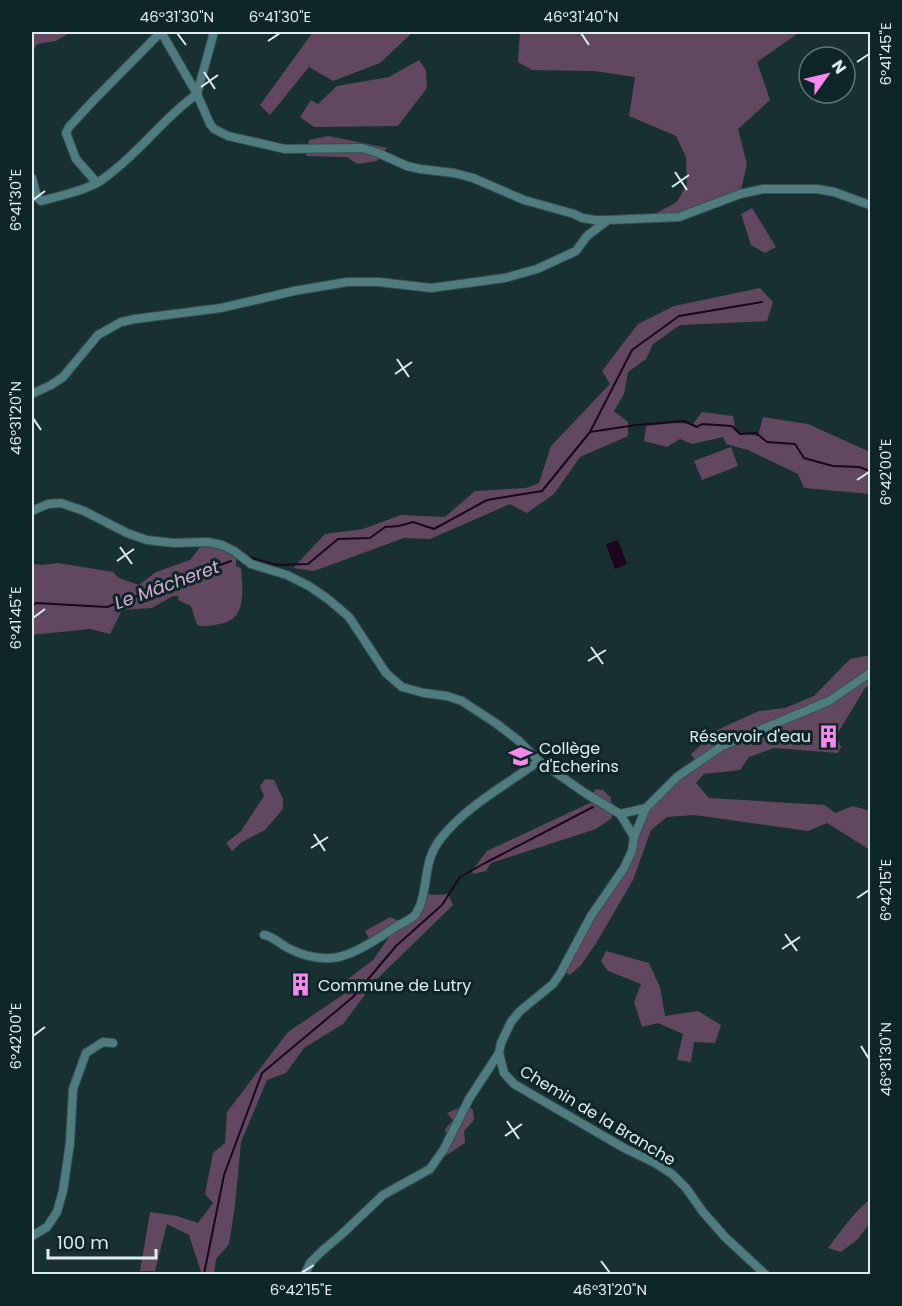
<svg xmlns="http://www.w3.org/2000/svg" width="902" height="1306" font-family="Poppins,sans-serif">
<rect width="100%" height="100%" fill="#183032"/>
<!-- green -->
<path fill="#61485e" d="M32,32H71L56,41L37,44L32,52Z
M313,32H413L380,63L333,81L309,67L270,115L260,105Z
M520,32H800L757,62L770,100L738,129L747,164L740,194L679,217L647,218L677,202L687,184L686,157L676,136L629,116L635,77L594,71L532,70L518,62Z
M419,60L426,70L427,88L398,126L314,127L300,117L311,100L318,104L337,86L389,77Z
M328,136L387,148L377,161L357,164L347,157L306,156L309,140Z
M752,208L776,247L765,253L751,245L741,214Z
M760,288L773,302L767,321L680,325L653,344L646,359L628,372L624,394L614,411L628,422V436L580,457L554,494L527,513L510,504L430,539L404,538L314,571L293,568L325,534L363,529L401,515L445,517L475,491L526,488L539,483L551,446L610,384L602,371L638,324L674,306Z
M702,412L733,416L736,432L758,436L763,417L808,424L870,452V494L804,488L798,474L748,450L726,444L723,437L692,444L680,439L667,447L644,441L646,426L675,423L693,424Z
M731,447L738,466L702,480L694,461Z
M201,546L218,547L236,556V566L241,568C242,584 247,612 229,621C226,623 219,624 215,625C208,626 203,627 197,625L191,606L178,600L179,596H173L152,608L122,610L110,634L90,629L32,635V564L43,565L58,563L113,572L119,578L139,585L156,572L190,560Z
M870,655V669L828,698L695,761L691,754L717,730L759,711L785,708L814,696L850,659Z
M870,675V685L865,688L836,736L841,747L838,753L774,748L749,757L740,770L704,774L696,783L709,798L825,805L835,813L853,806L870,811V850L827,823L808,831L694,815L667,817L651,830L633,880L595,945L581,965L570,975L563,971L596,914L626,868L636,837L648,809L677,780L723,747L829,703Z
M265,779L274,780L283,799V809L265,830L242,842L232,851L226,843L241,831L264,796L260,786Z
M595,789L603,790L611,798L612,818L596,829L491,863L486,871L473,874L472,871L487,851L592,802Z
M424,893L433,895L448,894L453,905L376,980L343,1024L304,1048L286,1073L267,1080L241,1142L235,1206L229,1244L216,1259L214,1274H201V1272L189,1235L167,1224L155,1271H140L150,1212L177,1216L198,1223L213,1203L205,1194L213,1153L225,1143L227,1112L288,1032L344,994V982L373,960L389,937L369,938L365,931L390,917L404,923L419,914Z
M606,951L649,963L660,987L665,1016L698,1011L721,1025L715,1043L694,1042L691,1062L677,1060L683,1034L658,1023L642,1027L634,1002L641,984L608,971L601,961Z
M464,1102L473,1110L474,1120L464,1131L465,1143L447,1155L441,1150L447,1138L445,1129L453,1120L447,1113L459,1108Z
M870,1199V1223L857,1240L841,1252L828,1248C841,1231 854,1212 870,1199Z"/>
<!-- water -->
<path fill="#1c061b" d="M618,540L627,564L615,569L606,544Z"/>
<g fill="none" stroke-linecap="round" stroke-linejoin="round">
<!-- stream -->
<path stroke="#1c061b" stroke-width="2" d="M590,432L632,350L679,316L762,302
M245,556L277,565L308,564L338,539L370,538L385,527L399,526L413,522L434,529L487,500L542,491L590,432L636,425L684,421L697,427L702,424L732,426L740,434L756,433L767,442L795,444L804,458L833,466L859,467L870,471
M32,606L36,603L107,607L231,561
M204,1274L224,1175L262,1073L353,997L396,946L442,905L460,877L485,863L593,807"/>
<defs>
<path id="street" d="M161,32L197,94L210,124L214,129L228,136L285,149L362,148L378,153L407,166L420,169L454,173L473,178L524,200L574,214L582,218L595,220H608L679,217L740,194L763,189H817L834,192L870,205
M197,94L214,32
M32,178L37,197L41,201C59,196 79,192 95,184C106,178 116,169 125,161C150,139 170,113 197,94
M97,183L76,159L66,133L69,127L93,101L161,32
M32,394L51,385L63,377L98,335L121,322L135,319L221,308L294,291L347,282H379L431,288L505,278L537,269L576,251L587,236L608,220
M32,511L48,504L61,503L84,511L127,533L147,540L174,543L208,542L222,545L234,551L251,564L287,575L309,586L328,599L349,617L386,673L402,687L424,693L447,696L462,701L497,724L519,741L539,761L585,793L620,814L646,808L677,777L722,746L829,701L870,673
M620,814L634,837
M264,935C273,936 280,944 288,948C301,955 317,959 332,958C352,957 380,937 397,926C403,923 412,919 416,914C416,913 420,906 420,906C429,880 423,860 442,837C468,805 506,785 539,761
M499,1053L504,1073L514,1084L624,1148L655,1163L672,1174L686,1188L703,1212L725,1237L765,1274
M32,1236L47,1227L57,1212L63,1191L70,1143L73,1089L86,1053L103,1042L113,1043
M305,1274L310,1263L322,1251L342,1234L383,1195L430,1169L444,1149L469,1099L499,1053L501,1043L511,1022L520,1011L553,984L560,974L591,916L624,868L632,851L634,837L646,808"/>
</defs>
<!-- street casing -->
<use href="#street" stroke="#384e50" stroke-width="10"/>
<!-- street -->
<use href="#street" stroke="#4e7c7f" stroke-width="8"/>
</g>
<!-- ticks -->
<path fill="none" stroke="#dfedee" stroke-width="2" d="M177,33L186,45M581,33L589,45M268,41L280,33M857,62L869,54M204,72L215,89M201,87L218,75M675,172L687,190M672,187L689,175M33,200L45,191M397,359L409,377M395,374L412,362M33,418L41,430M857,480L869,472M120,547L132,564M117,561L134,549M33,618L45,609M591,647L603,664M588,661L606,650M314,834L325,851M311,848L328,837M857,898L869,890M785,934L797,951M782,949L800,937M33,1036L45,1027M861,1046L869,1059M507,1121L519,1139M505,1136L522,1124M601,1261L610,1273M301,1273L314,1265"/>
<!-- icons -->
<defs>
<symbol id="building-bare" viewBox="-9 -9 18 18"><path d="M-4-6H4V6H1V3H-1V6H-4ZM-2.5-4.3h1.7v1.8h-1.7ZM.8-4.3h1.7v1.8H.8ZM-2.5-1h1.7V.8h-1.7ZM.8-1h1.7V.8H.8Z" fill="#f689ed" stroke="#0e2628" stroke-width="2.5" paint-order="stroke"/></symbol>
<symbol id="school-bare" viewBox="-9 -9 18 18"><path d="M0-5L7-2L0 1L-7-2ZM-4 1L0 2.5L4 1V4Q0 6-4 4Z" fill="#f689ed" stroke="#0e2628" stroke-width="2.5" paint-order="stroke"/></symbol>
</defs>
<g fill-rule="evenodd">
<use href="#building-bare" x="812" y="720" width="33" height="33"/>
<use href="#school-bare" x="504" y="740" width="33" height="33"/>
<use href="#building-bare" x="284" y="968" width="33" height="33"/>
</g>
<g text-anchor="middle" stroke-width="6" stroke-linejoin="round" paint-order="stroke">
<!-- poi labels -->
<g font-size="16" fill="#dfedee" stroke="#0e2628" text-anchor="start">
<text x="811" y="742" text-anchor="end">Réservoir d'eau</text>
<text x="539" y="754">Collège<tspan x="539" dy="18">d'Echerins</tspan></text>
<text x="318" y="991">Commune de Lutry</text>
</g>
<!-- street labels -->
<g font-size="16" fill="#dfedee" stroke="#0e2628">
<text transform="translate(598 1115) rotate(31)" y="6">Chemin de la Branche</text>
</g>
<!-- water labels -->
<g font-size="18" font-style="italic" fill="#ddabd8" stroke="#0e2628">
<text transform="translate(167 585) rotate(-20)" y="6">Le Mâcheret</text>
</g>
</g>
<!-- border -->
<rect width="902" height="1306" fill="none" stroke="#0e2628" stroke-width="66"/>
<!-- north arrow -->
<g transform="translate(827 75) rotate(56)"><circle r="28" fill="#0e2628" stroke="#627677" stroke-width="1.5"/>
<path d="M0-4.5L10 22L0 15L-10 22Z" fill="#f689ed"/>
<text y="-9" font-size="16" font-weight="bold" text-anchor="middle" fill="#dfedee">N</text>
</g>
<!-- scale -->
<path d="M48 1249v9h108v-9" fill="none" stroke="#dfedee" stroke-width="3"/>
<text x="57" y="1249" font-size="18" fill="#dfedee" stroke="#0e2628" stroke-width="4.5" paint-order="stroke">100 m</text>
<rect x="33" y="33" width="836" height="1240" fill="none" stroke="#dfedee" stroke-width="2"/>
<g font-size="15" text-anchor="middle" fill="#dfedee">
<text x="177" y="22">46°31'30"N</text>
<text x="280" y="22">6°41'30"E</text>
<text x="581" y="22">46°31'40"N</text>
<text transform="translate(886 54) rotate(-90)" y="5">6°41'45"E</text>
<text transform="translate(16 200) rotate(-90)" y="5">6°41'30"E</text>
<text transform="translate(16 418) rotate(-90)" y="5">46°31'20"N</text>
<text transform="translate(886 472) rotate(-90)" y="5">6°42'00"E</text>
<text transform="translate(16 618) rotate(-90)" y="5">6°41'45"E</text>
<text transform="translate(886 890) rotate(-90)" y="5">6°42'15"E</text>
<text transform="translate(16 1036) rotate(-90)" y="5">6°42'00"E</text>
<text transform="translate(886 1059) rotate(-90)" y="5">46°31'30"N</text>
<text x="301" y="1295">6°42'15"E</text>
<text x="610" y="1295">46°31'20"N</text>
</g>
</svg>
